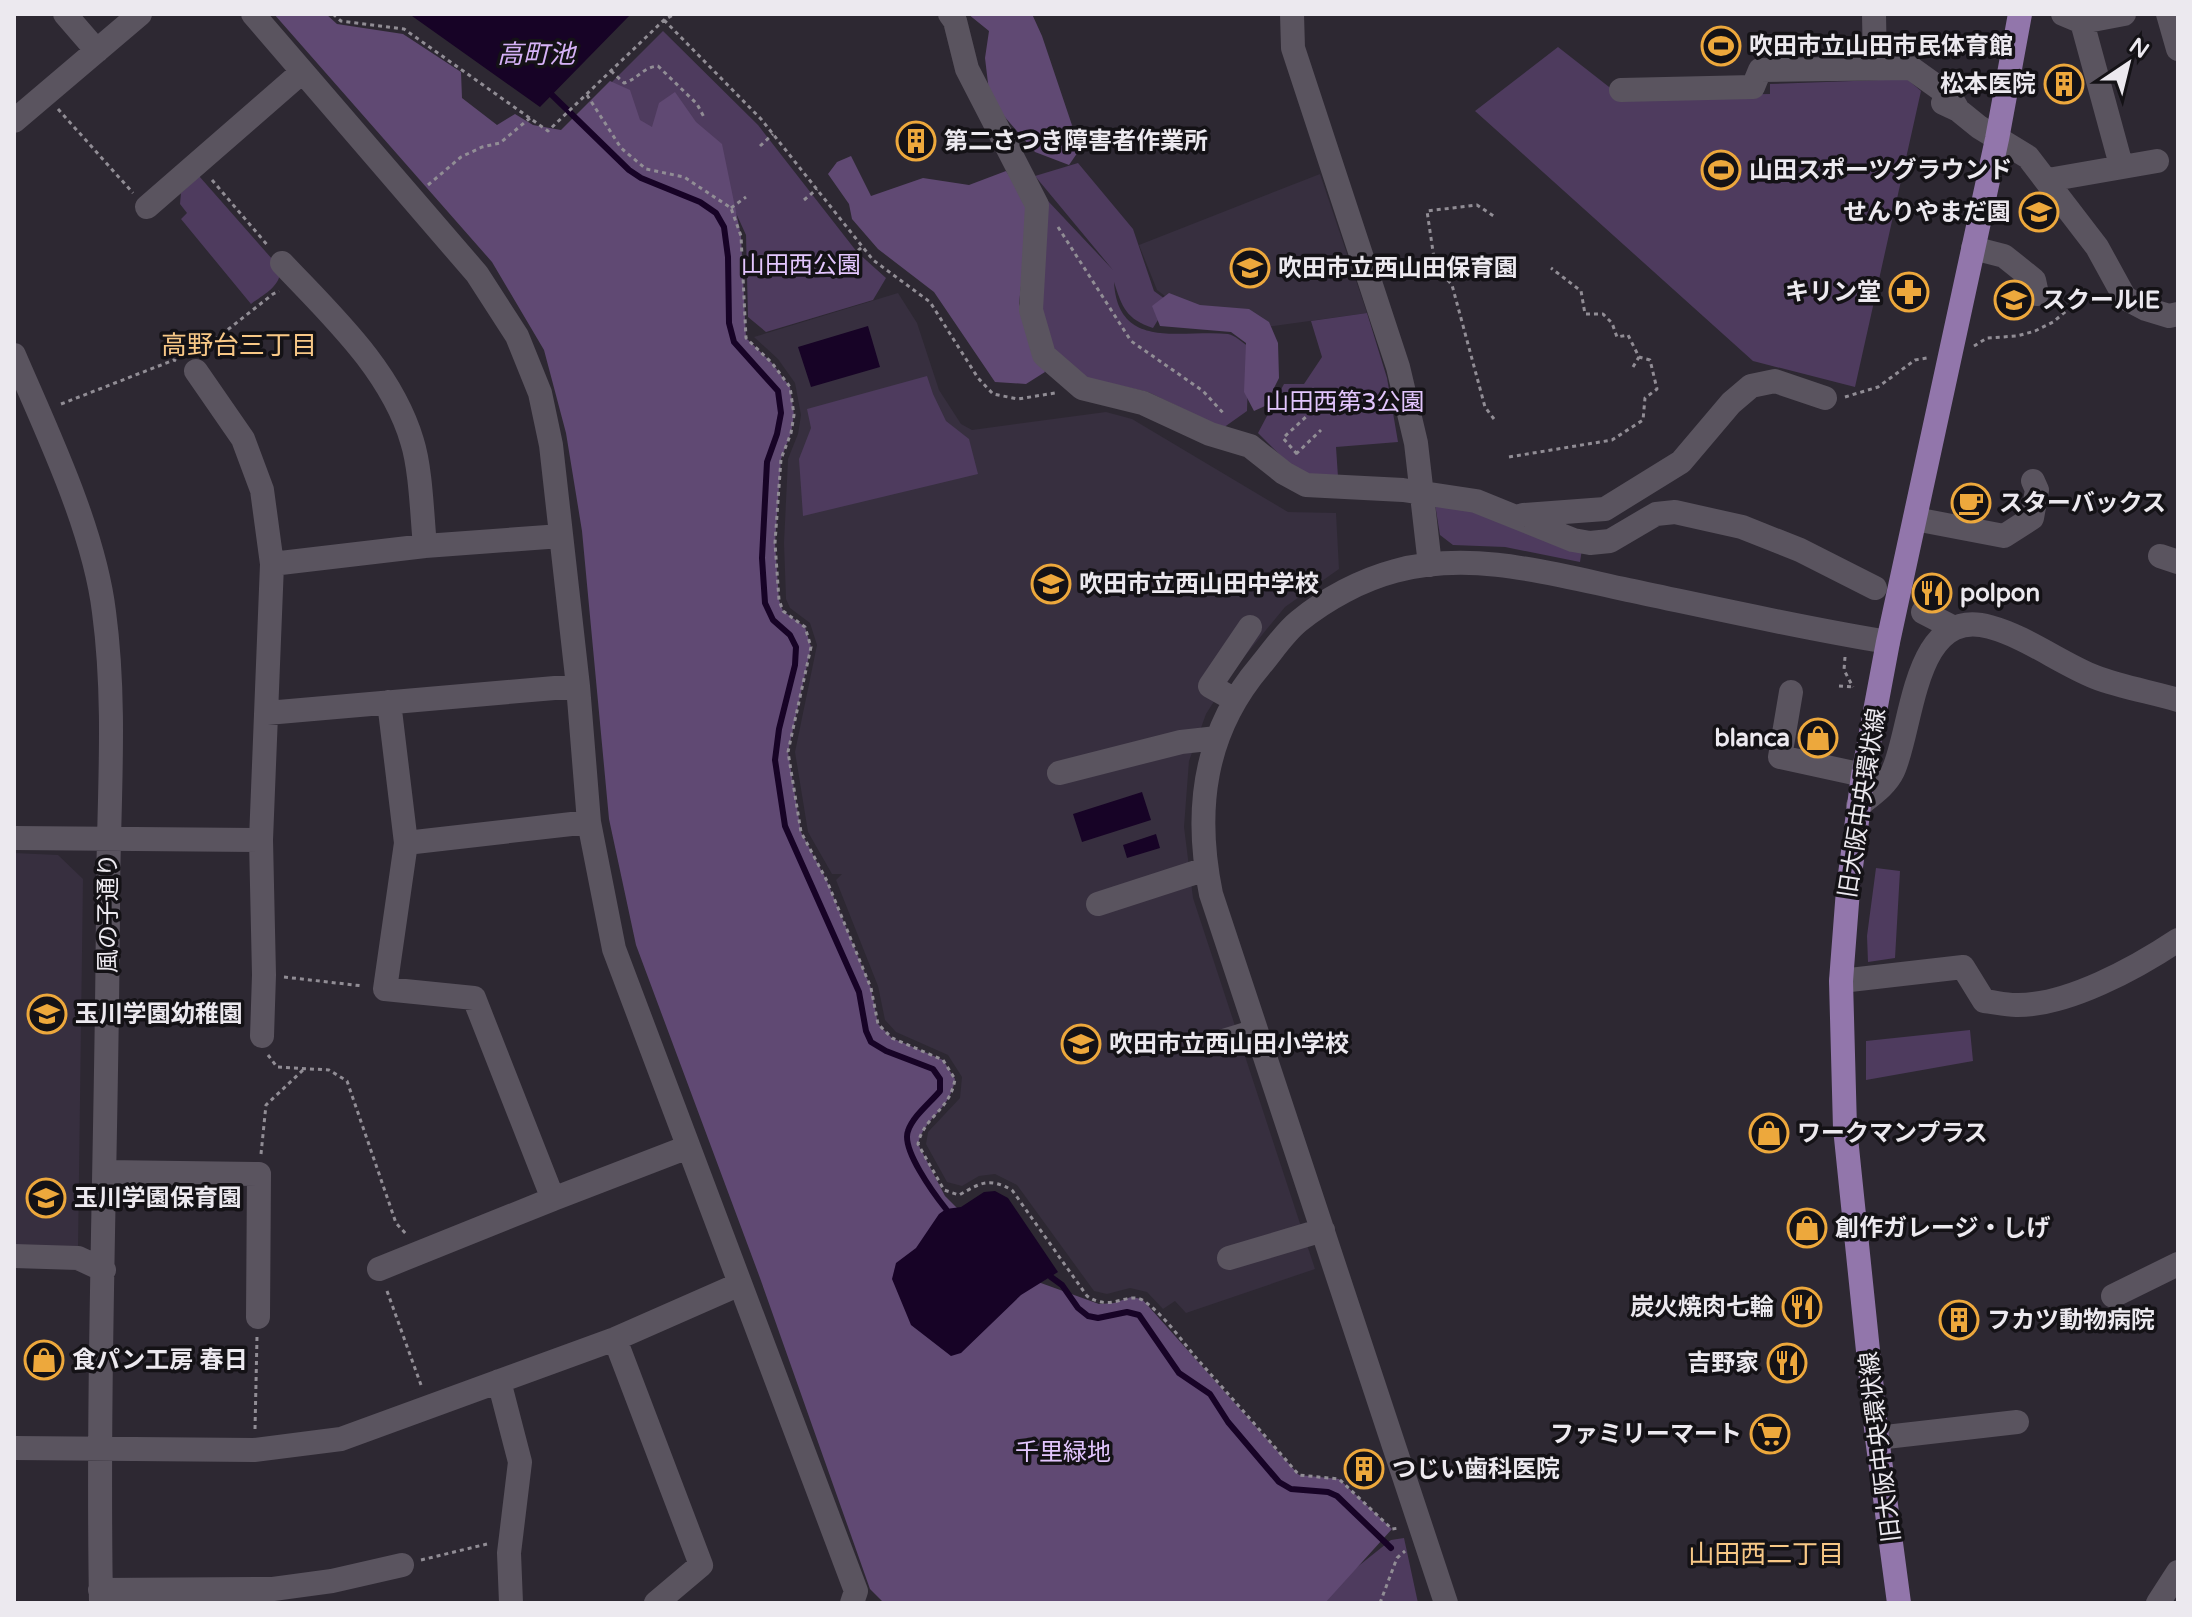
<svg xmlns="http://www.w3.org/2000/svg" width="2192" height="1617" font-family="'Varela Round','Noto Sans JP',sans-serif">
<rect width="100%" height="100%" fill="#2d2832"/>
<!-- built -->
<path fill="#372f3f" d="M1320,174L1367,313L1267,327L1178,306L1157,290L1139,245Z
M898,293L917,323L939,390L961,424L972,430L1106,412L1132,419L1288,512L1336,513L1339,569L1285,607L1235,668L1206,714L1189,761L1184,827L1193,898L1315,1269L1186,1313L1175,1301L1163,1309L1147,1292L1130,1288L1107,1294L1094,1291L1017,1185L995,1174L979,1176L962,1186L947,1182L926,1144L928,1132L960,1098L962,1077L948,1055L896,1032L885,1020L878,986L836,880L842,874H832L808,832L795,752L817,645L810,623L790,608L786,599L784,543L788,459L798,434L801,415L795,383L778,359L754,337Z
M14,853L58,855L83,879L78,1249L14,1248Z"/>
<!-- green -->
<path fill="#4e3b5e" d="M663,31L758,125L857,252L886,278L873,300L766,332L748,317L746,235L731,202L595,99Z
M1558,47L1627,101L1628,96L1770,94V84L1907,79L1921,91L1855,387L1753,361L1475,111Z
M1078,163L1133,229L1154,291L1169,302L1153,328C1126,319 1122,307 1114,282C1118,352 1183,329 1228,334C1235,335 1243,343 1249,347L1247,411L1223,428L1148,392L1087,378L1051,349L1039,307L1048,201L1113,270L1035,176Z
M199,176L280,268C282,286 264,294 251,304L181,219L187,213L180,204L181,193Z
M1367,313L1387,378L1398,442L1336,447L1338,477L1306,475L1284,459L1258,433L1284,384H1304L1322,357L1311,321Z
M927,376L933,394L946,421L969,439L978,474L803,516L799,459L811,428L807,409Z
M1435,504L1459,506L1582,549L1580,562L1505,547L1453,545L1440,535Z
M1876,868L1900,871L1895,958L1868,962L1867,936Z
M1970,1030L1973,1061L1866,1080V1041Z
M1404,1538L1418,1603H1312L1391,1540Z"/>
<!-- forest -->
<path fill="#604973" d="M274,14H326L337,24L403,34L461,72L462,98L497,125L515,114L533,125L561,130L610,81L630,90L640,120L652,127L659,103L675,92L696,122L722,144L741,236L746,338L772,363L790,387L794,415L791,433L781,459L775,543L779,600L783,611L805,627L811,647L788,752L801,832L827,881L871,988L878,1024L892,1038L943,1060L955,1079C950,1111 925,1116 918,1144L945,1196L1027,1278L1099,1304L1114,1303L1131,1297L1142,1299L1299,1475L1339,1479L1392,1529L1325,1603H884L870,1589L760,1278L636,945L609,819L582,531L566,433L544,350L492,262Z
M968,14H1032L1042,36L1080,149L1069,165L1035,152L990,100L985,58L989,31Z
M851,156L871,196L923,178L969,185L1006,171L1030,206L1019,304L1045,372L1026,384L995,382L934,292L878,249L852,219L849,204L828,174L837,162Z
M1169,293L1200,305L1249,309L1269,322L1278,343L1279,378L1265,406L1254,411L1244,392L1246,343L1231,332L1160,326L1152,306Z"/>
<!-- water -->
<path fill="#170326" d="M399,14H631L540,107L412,16Z
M868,326L880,367L811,387L798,347Z
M1142,792L1151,820L1082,842L1073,814Z
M1156,834L1160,848L1127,858L1123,845Z
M995,1191L1008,1198L1058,1272L1021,1295L961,1353L951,1356L911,1325L892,1279L896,1263L916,1248L939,1214L946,1209L961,1207L984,1192Z"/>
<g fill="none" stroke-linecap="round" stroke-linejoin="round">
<!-- stream -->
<path stroke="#170326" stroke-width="6" d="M552,95L629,170L641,178L700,202L716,213L724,227L728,257L729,323L734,342L778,391L781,413L777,434L767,462L762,558L765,603L773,620L790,635L796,647L795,665L779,729L775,760L785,826L859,992L866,1031L871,1042L886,1051L933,1069L940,1079V1091C930,1103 913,1116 908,1131C901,1149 934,1194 946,1209
M1051,1277L1062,1285L1078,1308L1088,1316L1098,1318L1127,1312L1139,1315L1179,1373L1210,1394L1228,1422L1279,1482L1291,1489L1328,1492L1337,1496L1391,1548"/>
<!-- path -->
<path stroke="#918d95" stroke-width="3" stroke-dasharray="4 4" stroke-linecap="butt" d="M333,14L341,21L404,29L548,131L664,20L675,14
M664,20L761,119L873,260L930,302L978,378L993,394L1018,399L1055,393
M611,71L624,83C638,79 643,67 658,66L697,104L705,119
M587,95L621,148L646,169L684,177L731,208L741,236L746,338L772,363L790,387L794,415L791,433L781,459L775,543L779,600L783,611L805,627L811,647L788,752L801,832L827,881L871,988L878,1024L892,1038L943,1060L955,1079C950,1111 924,1116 918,1144L944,1190L959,1195C981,1183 988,1177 1012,1190L1087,1296C1112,1313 1128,1290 1144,1301C1165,1316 1182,1341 1198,1360C1232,1398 1266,1437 1299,1475L1339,1479L1392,1529L1399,1528
M58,109L133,193
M760,146L773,134
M212,180L269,247
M428,185L461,157L482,147L500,143L530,118
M804,200L817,189
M731,208L746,197
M1058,227L1131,341L1203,391L1225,415
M846,261L862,247
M1974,346L1987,338L2017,336L2035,331L2053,322L2076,303L2102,300
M205,351L207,346L273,294L279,291
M1633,367L1639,357
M1845,397L1878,387L1915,360L1927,358
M61,404L174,360L176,361
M1494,419L1485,407L1452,285L1435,265L1427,211L1477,205L1495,217
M1296,454L1321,430
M1297,454L1283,438L1307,416
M1509,457L1612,440L1643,420L1645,398L1657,389L1650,360L1639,357L1628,335L1617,337L1612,323L1603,314H1585L1581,291L1551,268
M1845,657L1844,670L1853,687
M1839,686L1853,687
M284,977L363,986
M268,1055L277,1067L329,1070L347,1081L396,1223L406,1234
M261,1154L266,1105L303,1070
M387,1291L421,1385
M255,1429L257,1337
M421,1560L487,1544
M1380,1603L1397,1558L1405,1551"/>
<!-- minor -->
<path stroke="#5a545f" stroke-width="24" d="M65,14L97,51
M253,14L477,274L517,336L540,393L551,445L578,686L589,822L614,949L856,1591L852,1603
M950,14L955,21L967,69L1037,205L1031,310L1044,355L1082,388L1143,403L1210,434L1250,446L1284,473L1306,485L1403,490L1476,501L1573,540L1590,543L1610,541L1656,514L1675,512L1742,527L1800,550L1875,588
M1292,14L1293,48L1398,367L1416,443L1430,565
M1874,14L1875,68
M2063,14L2082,22L2124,14
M2168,14L2178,49
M2082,22L2121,165
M1621,90L1753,87L1760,70L1911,68L1950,96L1958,110
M1943,103L1958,110L1979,127L2028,157L2097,247L2125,298L2146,309L2169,316L2178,314
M14,121L140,14
M2048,180L2157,161
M147,207L302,72
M1973,248L2004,256L2034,280L2037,294
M282,263C331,315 391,370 412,441C421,469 422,516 425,546
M14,355C47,432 94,529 104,612C117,709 108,807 108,904C107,1137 97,1370 101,1603
M196,371L243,439L262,490L272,564
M1523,515L1605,509L1681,462L1731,403L1751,386L1775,381L1825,398
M1915,519L2004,536L2032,518L2037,490L2033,481
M2160,556L2178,562
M1923,612L1954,628
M1791,692L1780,757L1863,775
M1235,700L1210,686L1250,627
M389,702L406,843
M267,713L578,686
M1059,773L1181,742L1217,738
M1858,806C1870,796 1886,786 1893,771C1913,728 1913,605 1990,627C2027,637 2060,663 2095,677C2121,687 2151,692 2178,700
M589,822L406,843L385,989L474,998L553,1199L688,1147
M14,838L261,840
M1098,904L1206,869
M1841,981L1963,967L1984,1001C1994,1002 2005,1005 2016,1005C2067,1006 2136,968 2178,940
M262,1036L264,975L261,840L272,564L425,546L561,536
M1217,1043L1256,1031
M106,1172L259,1174L258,1317
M14,1256L78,1258L104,1270
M1229,1258L1323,1230
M379,1269L553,1199
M2113,1296L2178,1264
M615,1339L701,1565L656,1603
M499,1381L520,1462L509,1553L511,1603
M1877,1438L2017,1422
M14,1448L254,1450L341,1439L615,1339L740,1284
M100,1590L273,1589L332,1581L402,1565
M1446,1603L1211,894C1194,811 1203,733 1260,666C1272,652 1284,633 1299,621C1326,599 1361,580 1395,571C1472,550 1553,574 1628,590C1714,608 1801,628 1888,642
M2158,1603L2178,1572"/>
<!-- major -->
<path stroke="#9276ab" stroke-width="24" d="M1899,1603L1877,1438L1845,1128L1841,981L1848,890L1863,775L1888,642L1997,139L2020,14"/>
</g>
<!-- icons -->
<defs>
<symbol id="stadium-ring" viewBox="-11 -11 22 22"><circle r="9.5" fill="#141216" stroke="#eda83c" stroke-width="1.5"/><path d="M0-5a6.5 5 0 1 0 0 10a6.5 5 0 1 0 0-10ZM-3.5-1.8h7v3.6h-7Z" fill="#eda83c"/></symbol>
<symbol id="building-ring" viewBox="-11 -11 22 22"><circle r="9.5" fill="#141216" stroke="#eda83c" stroke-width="1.5"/><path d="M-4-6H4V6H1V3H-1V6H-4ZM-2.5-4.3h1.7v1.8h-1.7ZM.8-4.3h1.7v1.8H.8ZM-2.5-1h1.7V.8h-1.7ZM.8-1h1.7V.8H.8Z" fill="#eda83c"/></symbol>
<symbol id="school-ring" viewBox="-11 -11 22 22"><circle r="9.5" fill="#141216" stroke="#eda83c" stroke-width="1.5"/><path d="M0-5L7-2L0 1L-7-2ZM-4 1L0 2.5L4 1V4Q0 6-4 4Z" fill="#eda83c"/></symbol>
<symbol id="pharmacy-ring" viewBox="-11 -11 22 22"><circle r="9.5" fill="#141216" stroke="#eda83c" stroke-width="1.5"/><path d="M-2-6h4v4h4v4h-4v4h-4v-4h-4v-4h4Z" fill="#eda83c"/></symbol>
<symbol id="cafe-ring" viewBox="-11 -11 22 22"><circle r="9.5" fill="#141216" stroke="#eda83c" stroke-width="1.5"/><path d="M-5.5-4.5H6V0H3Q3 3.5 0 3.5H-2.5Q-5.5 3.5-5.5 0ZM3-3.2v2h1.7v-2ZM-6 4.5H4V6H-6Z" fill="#eda83c"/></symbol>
<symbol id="restaurant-ring" viewBox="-11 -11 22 22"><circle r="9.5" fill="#141216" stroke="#eda83c" stroke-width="1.5"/><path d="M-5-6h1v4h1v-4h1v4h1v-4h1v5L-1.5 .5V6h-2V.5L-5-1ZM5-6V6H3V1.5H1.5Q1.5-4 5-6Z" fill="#eda83c"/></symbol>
<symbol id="shop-ring" viewBox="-11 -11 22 22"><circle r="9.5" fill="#141216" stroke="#eda83c" stroke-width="1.5"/><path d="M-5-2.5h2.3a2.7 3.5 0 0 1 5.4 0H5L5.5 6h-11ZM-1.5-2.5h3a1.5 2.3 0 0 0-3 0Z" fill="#eda83c"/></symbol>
<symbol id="supermarket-ring" viewBox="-11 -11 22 22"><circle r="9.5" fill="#141216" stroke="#eda83c" stroke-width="1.5"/><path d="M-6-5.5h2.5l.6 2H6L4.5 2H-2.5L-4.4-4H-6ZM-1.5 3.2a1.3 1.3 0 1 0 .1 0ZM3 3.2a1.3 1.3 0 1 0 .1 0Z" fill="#eda83c"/></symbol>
</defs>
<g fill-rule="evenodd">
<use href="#stadium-ring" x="1699" y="24" width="44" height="44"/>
<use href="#building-ring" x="2042" y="62" width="44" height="44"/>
<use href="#building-ring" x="894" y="119" width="44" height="44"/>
<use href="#stadium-ring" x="1699" y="148" width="44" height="44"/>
<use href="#school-ring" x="2017" y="190" width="44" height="44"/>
<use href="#school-ring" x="1228" y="246" width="44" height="44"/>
<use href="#pharmacy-ring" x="1887" y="270" width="44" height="44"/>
<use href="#school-ring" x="1992" y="278" width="44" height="44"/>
<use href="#cafe-ring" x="1949" y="481" width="44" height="44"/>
<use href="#school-ring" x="1029" y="562" width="44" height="44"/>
<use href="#restaurant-ring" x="1910" y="571" width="44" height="44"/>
<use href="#shop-ring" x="1796" y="716" width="44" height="44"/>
<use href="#school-ring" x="25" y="992" width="44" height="44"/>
<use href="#school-ring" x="1059" y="1022" width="44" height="44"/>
<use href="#shop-ring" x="1747" y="1111" width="44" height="44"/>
<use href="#school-ring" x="24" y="1176" width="44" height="44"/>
<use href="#shop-ring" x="1785" y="1206" width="44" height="44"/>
<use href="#restaurant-ring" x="1780" y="1285" width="44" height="44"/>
<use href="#building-ring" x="1937" y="1298" width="44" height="44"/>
<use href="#shop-ring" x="22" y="1338" width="44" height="44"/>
<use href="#restaurant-ring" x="1765" y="1341" width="44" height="44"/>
<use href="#supermarket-ring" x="1748" y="1412" width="44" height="44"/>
<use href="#building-ring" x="1342" y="1447" width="44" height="44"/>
</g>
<g text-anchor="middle" stroke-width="7" stroke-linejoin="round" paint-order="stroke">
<!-- poi labels -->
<g font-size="24" font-weight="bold" fill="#ece9ef" stroke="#141216" text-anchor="start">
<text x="1749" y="54">吹田市立山田市民体育館</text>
<text x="2036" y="92" text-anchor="end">松本医院</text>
<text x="944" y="149">第二さつき障害者作業所</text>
<text x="1749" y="178">山田スポーツグラウンド</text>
<text x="2011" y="220" text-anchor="end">せんりやまだ園</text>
<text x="1278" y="276">吹田市立西山田保育園</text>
<text x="1881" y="300" text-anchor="end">キリン堂</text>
<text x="2042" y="308">スクールIE</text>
<text x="1999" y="511">スターバックス</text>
<text x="1079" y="592">吹田市立西山田中学校</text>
<text x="1960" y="601">polpon</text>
<text x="1790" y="746" text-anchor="end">blanca</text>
<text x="75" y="1022">玉川学園幼稚園</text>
<text x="1109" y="1052">吹田市立西山田小学校</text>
<text x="1797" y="1141">ワークマンプラス</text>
<text x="74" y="1206">玉川学園保育園</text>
<text x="1835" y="1236">創作ガレージ・しげ</text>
<text x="1774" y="1315" text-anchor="end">炭火焼肉七輪</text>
<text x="1987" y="1328">フカツ動物病院</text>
<text x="72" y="1368">食パン工房 春日</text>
<text x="1759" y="1371" text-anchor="end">吉野家</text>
<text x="1742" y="1442" text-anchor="end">ファミリーマート</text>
<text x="1392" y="1477">つじい歯科医院</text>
</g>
<!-- park labels -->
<g font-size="24" fill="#e3c6fe" stroke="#141216">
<text x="801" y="273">山田西公園</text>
<text x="1345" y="410">山田西第3公園</text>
<text x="1063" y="1460">千里緑地</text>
</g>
<!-- street labels -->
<g font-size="24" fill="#ece9ef" stroke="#141216">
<text transform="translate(1862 803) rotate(-81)" y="8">旧大阪中央環状線</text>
<text transform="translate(108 913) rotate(-90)" y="8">風の子通り</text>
<text transform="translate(1880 1447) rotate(-97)" y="8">旧大阪中央環状線</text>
</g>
<!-- water labels -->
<g font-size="26" font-style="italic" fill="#d6b2f7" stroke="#141216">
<text x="536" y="63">高町池</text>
</g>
<!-- neighbourhood labels -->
<g font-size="26" fill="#f8c886" stroke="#141216">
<text x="239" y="354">高野台三丁目</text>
<text x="1766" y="1563">山田西二丁目</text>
</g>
</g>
<!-- border -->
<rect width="2192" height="1617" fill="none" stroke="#ece9ef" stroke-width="32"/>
<!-- north arrow -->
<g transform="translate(2128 64) rotate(35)" stroke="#141216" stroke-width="6" paint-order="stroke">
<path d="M0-6L14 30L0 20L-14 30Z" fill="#ece9ef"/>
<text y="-12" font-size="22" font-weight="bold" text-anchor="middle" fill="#ece9ef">N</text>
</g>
</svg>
